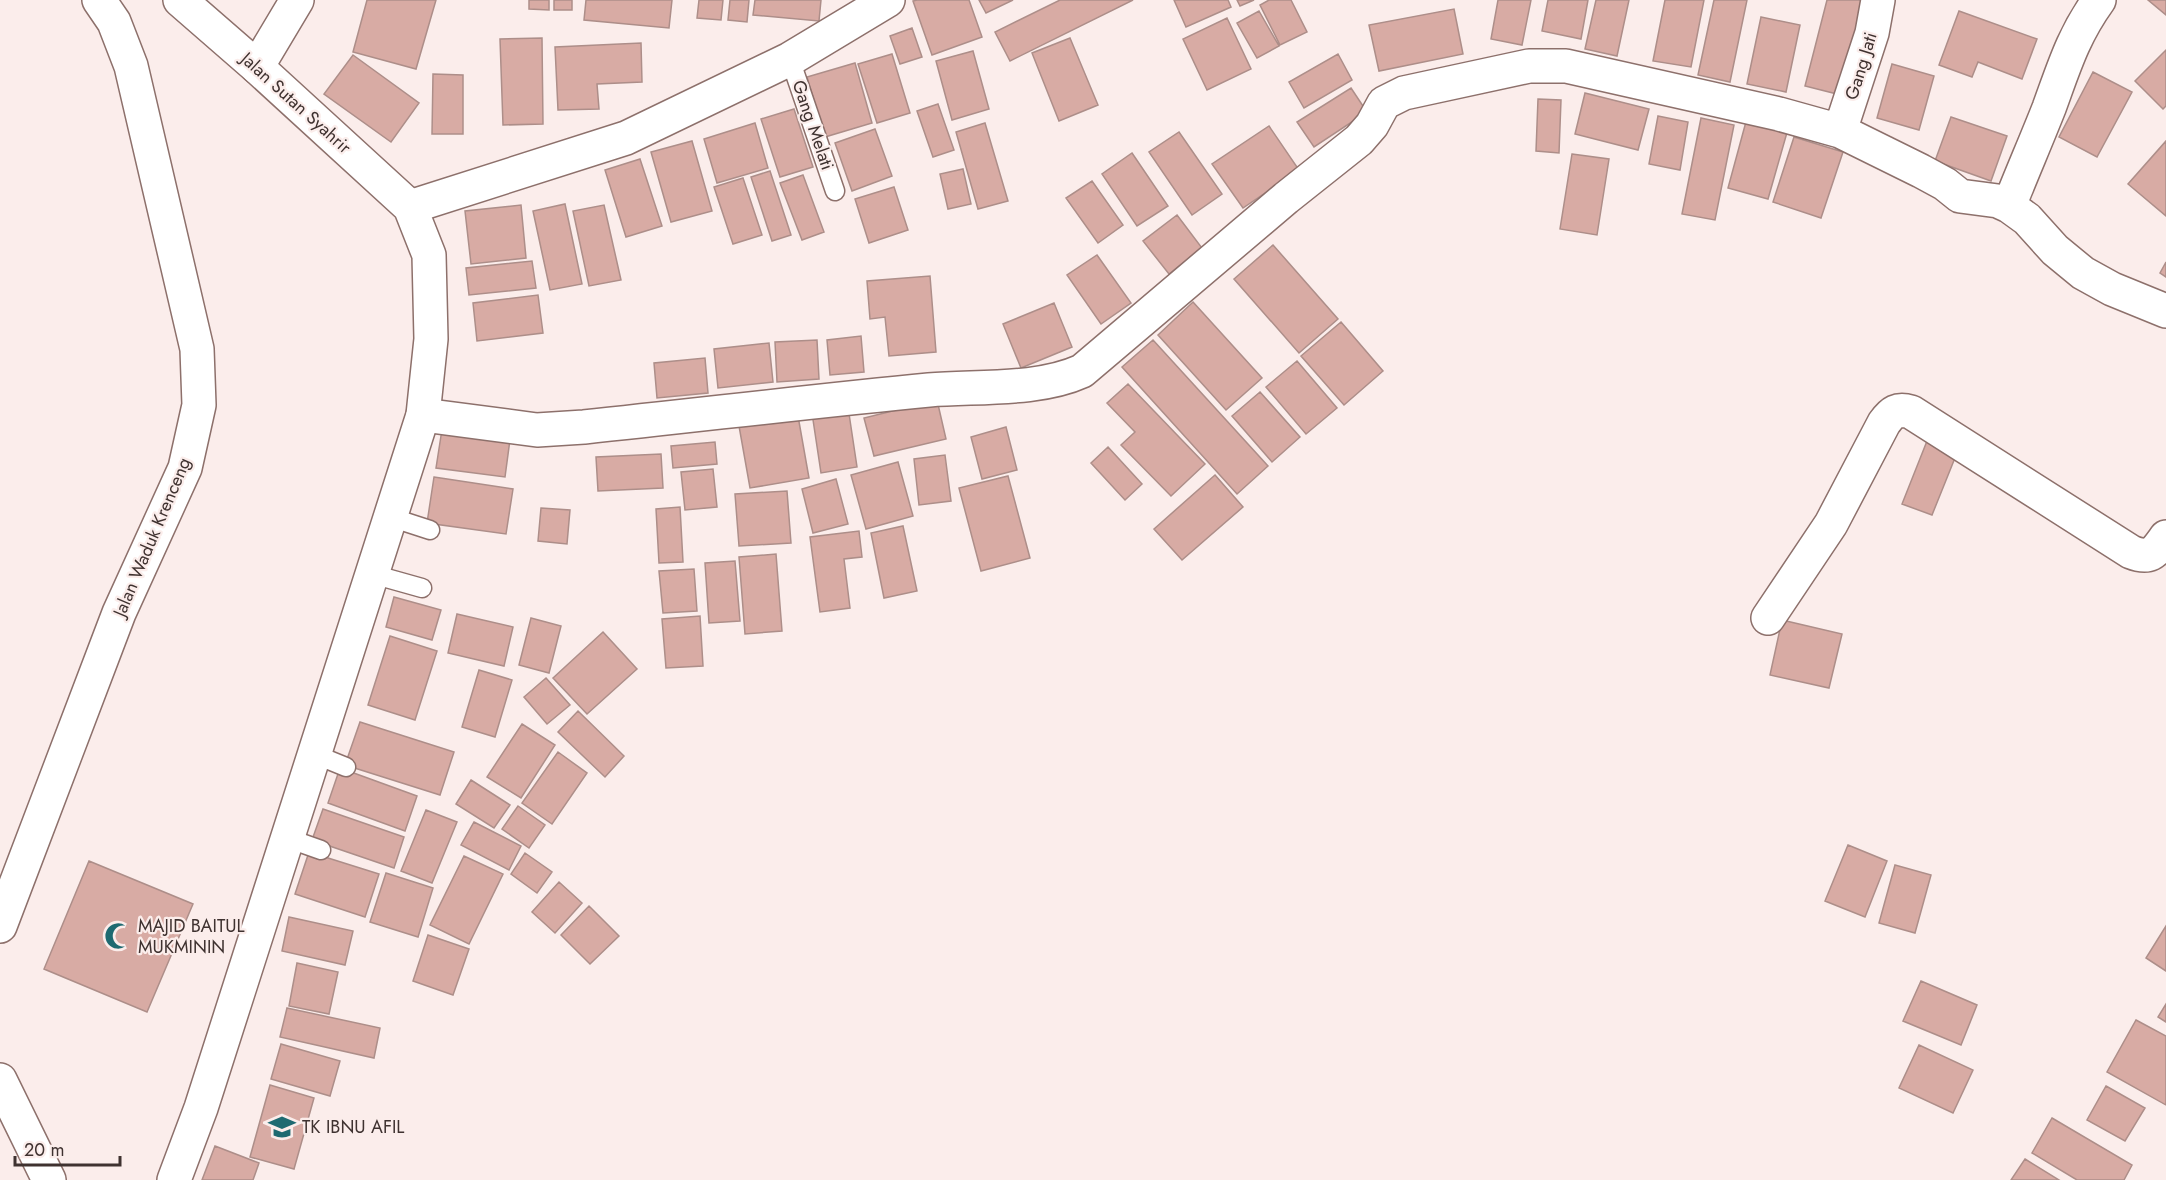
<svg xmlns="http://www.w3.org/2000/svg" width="2166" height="1180" font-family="Jost,sans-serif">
<rect width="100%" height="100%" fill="#fbedeb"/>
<!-- building -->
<path fill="#d8aba4" stroke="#ad8e89" stroke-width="1.5" d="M367,0H436L416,69L353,52Z
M529,0H549V10L529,9Z
M554,0H572V10H554Z
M586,0H672L669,28L584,20Z
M699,0H723L721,20L697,18Z
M730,0H749L747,22L728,20Z
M755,0H821L819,21L753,15Z
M917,0H969L982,37L932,55L913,1Z
M979,0H1013L986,13Z
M1060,0H1133L1010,61L995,32Z
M1174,0H1228L1231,7L1186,27Z
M1237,0H1254L1240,6Z
M1269,0H1291L1307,32L1280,45L1260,5Z
M1498,0H1531L1522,45L1491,39Z
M1548,0H1588L1581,39L1542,31Z
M1596,0H1629L1617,56L1585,49Z
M1665,0H1704L1691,67L1653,61Z
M1714,0H1747L1730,82L1698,75Z
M1827,0H1866L1841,95L1805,86Z
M2148,0H2166V15Z
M1454,9L1463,54L1379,71L1369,25Z
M1259,11L1279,46L1257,58L1237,23Z
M1959,11L2037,39L2022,79L1978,62L1972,77L1939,65Z
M1761,17L1800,25L1786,92L1747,84Z
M1227,18L1251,69L1207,90L1183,39Z
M912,28L922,57L900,64L890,36Z
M542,38L543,124L503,125L500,39Z
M1070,38L1098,105L1059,121L1032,53Z
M641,43L642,82L597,84L599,109L558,110L555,47Z
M2166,50V106L2163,109L2135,81Z
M973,51L989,109L952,120L936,61Z
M892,54L910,113L877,123L858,64Z
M1338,54L1352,80L1304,108L1289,82Z
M353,55L419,103L391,142L324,94Z
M855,63L872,123L825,137L807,77Z
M1892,64L1934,76L1919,130L1877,118Z
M2093,72L2132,92L2097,157L2059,137Z
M433,74L463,75V134H432Z
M1351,88L1367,112L1314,147L1297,122Z
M1585,93L1649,109L1638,150L1575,134Z
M1538,99L1561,100L1559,153L1536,151Z
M938,104L954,150L933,157L917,111Z
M794,109L813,167L780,177L761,119Z
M1658,116L1688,122L1680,170L1649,164Z
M1951,117L2007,136L1991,181L1935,161Z
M1701,118L1734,125L1715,220L1682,214Z
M1747,118L1788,129L1768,199L1728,188Z
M755,123L768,168L717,183L704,139Z
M985,123L1008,201L978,209L956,132Z
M1269,126L1299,170L1243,208L1212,164Z
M875,129L892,176L852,191L835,143Z
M1179,132L1222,194L1192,215L1149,152Z
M1794,137L1843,152L1821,218L1773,202Z
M692,141L712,211L671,222L651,152Z
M2166,141V216L2128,184Z
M1132,153L1168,206L1137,226L1102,174Z
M1572,154L1609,159L1597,235L1560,229Z
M640,159L662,226L626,237L605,170Z
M963,169L971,204L948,209L940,174Z
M770,171L791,235L772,241L751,177Z
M803,175L824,232L802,240L780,183Z
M743,178L762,235L733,244L714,187Z
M1092,181L1123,225L1098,243L1066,198Z
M894,187L908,230L869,243L855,199Z
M565,204L582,284L550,290L533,211Z
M521,205L526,258L471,264L465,211Z
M604,205L621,280L589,286L573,211Z
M1177,215L1202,248L1169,274L1143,241Z
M1273,245L1338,319L1299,353L1234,279Z
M1097,255L1131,303L1101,324L1067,275Z
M532,261L536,288L469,295L466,268Z
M2166,262V277L2160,273Z
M930,276L936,352L889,356L885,317L870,319L867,281Z
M538,295L543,333L477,341L473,303Z
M1193,302L1262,378L1226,410L1158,335Z
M1054,303L1072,347L1021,368L1003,324Z
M1341,322L1383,371L1344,405L1301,356Z
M861,336L864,372L830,375L827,340Z
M817,340L819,379L777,382L775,342Z
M1153,340L1268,466L1237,494L1122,367Z
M769,343L773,382L718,388L714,349Z
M705,358L708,393L657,398L654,363Z
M1297,361L1337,408L1306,434L1266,387Z
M1128,384L1205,464L1171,496L1121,445L1135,432L1107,403Z
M1260,392L1300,437L1272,462L1232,416Z
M937,400L946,439L874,456L864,418Z
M848,407L857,467L821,473L812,413Z
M798,416L809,478L750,488L739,426Z
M443,423L511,432L505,477L436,468Z
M1006,427L1017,470L982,479L971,437Z
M1929,436L1959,448L1932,515L1902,504Z
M715,442L717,464L673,468L671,446Z
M1108,447L1142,484L1125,500L1091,463Z
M661,454L663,488L598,491L596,457Z
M945,455L951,501L919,505L914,459Z
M898,462L913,516L866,529L851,475Z
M713,469L717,507L685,510L681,472Z
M1215,475L1243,507L1182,560L1154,529Z
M1008,476L1030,558L981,571L959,488Z
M434,477L513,489L506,534L427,523Z
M836,479L848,524L813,533L802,489Z
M787,491L791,543L739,546L735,494Z
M680,507L683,562L659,563L656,509Z
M541,508L570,510L567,544L538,541Z
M903,526L917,591L884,598L871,533Z
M859,531L862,557L844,559L850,608L820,612L810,537Z
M776,554L782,631L745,634L739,557Z
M735,561L740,621L709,623L705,563Z
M694,569L697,611L663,613L659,571Z
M394,597L441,610L432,640L386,627Z
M457,614L513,627L504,666L448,653Z
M700,616L703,666L666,668L662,619Z
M531,618L561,626L549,673L519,665Z
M1782,620L1842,634L1829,688L1770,675Z
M603,632L637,669L587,714L553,678Z
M390,636L437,651L415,720L368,705Z
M479,670L512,680L495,737L462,727Z
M546,678L570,705L547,724L524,697Z
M578,711L624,756L605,777L558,732Z
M360,722L454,752L440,795L345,765Z
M522,724L555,745L521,798L487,777Z
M558,752L587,773L552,824L522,803Z
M340,768L417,796L405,831L328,803Z
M471,780L510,805L494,828L456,804Z
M518,806L545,825L529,848L502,829Z
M323,809L404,837L394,868L312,840Z
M426,810L457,822L432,883L401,871Z
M474,822L521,846L509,870L461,845Z
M1848,845L1887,861L1865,917L1825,901Z
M309,852L379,874L365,917L295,894Z
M525,853L552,872L537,893L511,874Z
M464,856L503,874L469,944L430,925Z
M89,861L193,904L147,1012L44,969Z
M1895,865L1931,875L1915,933L1879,923Z
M386,873L433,888L418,937L370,922Z
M559,882L582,903L555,933L532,912Z
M589,906L619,936L590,964L561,935Z
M289,917L353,931L345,965L282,951Z
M2166,926V971L2146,958Z
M428,935L469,949L453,995L413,981Z
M297,963L338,972L329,1014L289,1006Z
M1921,981L1977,1005L1961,1045L1903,1021Z
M2166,1004V1022L2158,1017Z
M287,1008L380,1028L374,1058L280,1037Z
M2136,1020L2166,1036V1105L2107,1072Z
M281,1044L340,1061L330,1096L271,1079Z
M1919,1045L1973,1070L1953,1113L1899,1088Z
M270,1085L314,1098L294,1169L250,1157Z
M2106,1086L2145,1108L2125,1141L2087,1120Z
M2052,1118L2132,1165L2124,1180H2077L2032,1153Z
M215,1146L259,1163L253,1180H202Z
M2025,1159L2059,1180H2011Z"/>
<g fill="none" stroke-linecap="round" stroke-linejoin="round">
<defs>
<path id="service" d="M790,59L835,191
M390,517L430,530
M372,574L422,588
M314,754L346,767
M287,838L321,850"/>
<path id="minor" d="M257,67L297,0
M1840,131L1872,33L1878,0
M2009,206C2022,173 2036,141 2049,108C2064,67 2073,36 2099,0
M410,207L626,138L790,59L888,0
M423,415L537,430L584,427C699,415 814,401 929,390C978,386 1038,391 1082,371L1286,198L1359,140L1372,125L1384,103L1404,93L1529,66H1566L1779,114L1840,131L1921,171L1945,184L1960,196L1998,201L2009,206L2027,219L2055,250L2083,273L2112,289L2166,311
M1768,618L1831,524L1884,423C1892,412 1897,408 1911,412L2131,552C2151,560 2155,552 2166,537
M0,926L119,613L185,468L199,405L197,349L131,66L114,22L99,0
M0,1080L49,1180"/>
<path id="tertiary" d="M174,1180L201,1108L423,415L431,339L429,255L410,207L257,67L180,0"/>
</defs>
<!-- service casing -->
<use href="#service" stroke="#8d706b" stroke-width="21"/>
<!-- minor casing -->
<use href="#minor" stroke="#8d706b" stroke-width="36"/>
<!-- tertiary casing -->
<use href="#tertiary" stroke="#8d706b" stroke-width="36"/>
<!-- service -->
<use href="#service" stroke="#fff" stroke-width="18"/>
<!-- minor -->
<use href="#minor" stroke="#fff" stroke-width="33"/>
<!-- tertiary -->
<use href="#tertiary" stroke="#fff" stroke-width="33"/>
</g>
<!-- icons -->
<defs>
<symbol id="mosque-bare" viewBox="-9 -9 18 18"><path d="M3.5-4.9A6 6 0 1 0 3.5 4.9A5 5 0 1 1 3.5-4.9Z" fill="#1e6a71" stroke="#fbedeb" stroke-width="2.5" paint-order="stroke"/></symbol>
<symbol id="school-bare" viewBox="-9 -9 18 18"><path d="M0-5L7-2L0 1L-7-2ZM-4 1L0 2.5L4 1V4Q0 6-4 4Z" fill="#1e6a71" stroke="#fbedeb" stroke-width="2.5" paint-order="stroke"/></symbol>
</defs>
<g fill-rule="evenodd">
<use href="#mosque-bare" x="99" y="917" width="38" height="38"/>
<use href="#school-bare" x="263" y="1108" width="38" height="38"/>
</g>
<g text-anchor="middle" stroke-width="4.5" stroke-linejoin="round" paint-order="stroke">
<!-- street labels -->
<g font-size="18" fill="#3f3230" stroke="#fbedeb">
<text transform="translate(1861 66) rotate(-73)" y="6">Gang Jati</text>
<text transform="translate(296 103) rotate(42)" y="6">Jalan Sutan Syahrir</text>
<text transform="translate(813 125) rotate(71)" y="6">Gang Melati</text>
<text transform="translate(152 537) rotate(-67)" y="6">Jalan Waduk Krenceng</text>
</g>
<!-- poi labels -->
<g font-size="18" fill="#3f3230" stroke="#fbedeb" text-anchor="start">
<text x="138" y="932">MAJID BAITUL<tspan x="138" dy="21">MUKMININ</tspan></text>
<text x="302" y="1133">TK IBNU AFIL</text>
</g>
</g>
<!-- scale -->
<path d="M15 1156v9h105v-9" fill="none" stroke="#3f3230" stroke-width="3"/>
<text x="24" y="1156" font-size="18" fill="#3f3230" stroke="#fbedeb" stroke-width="4.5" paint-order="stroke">20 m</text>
</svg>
